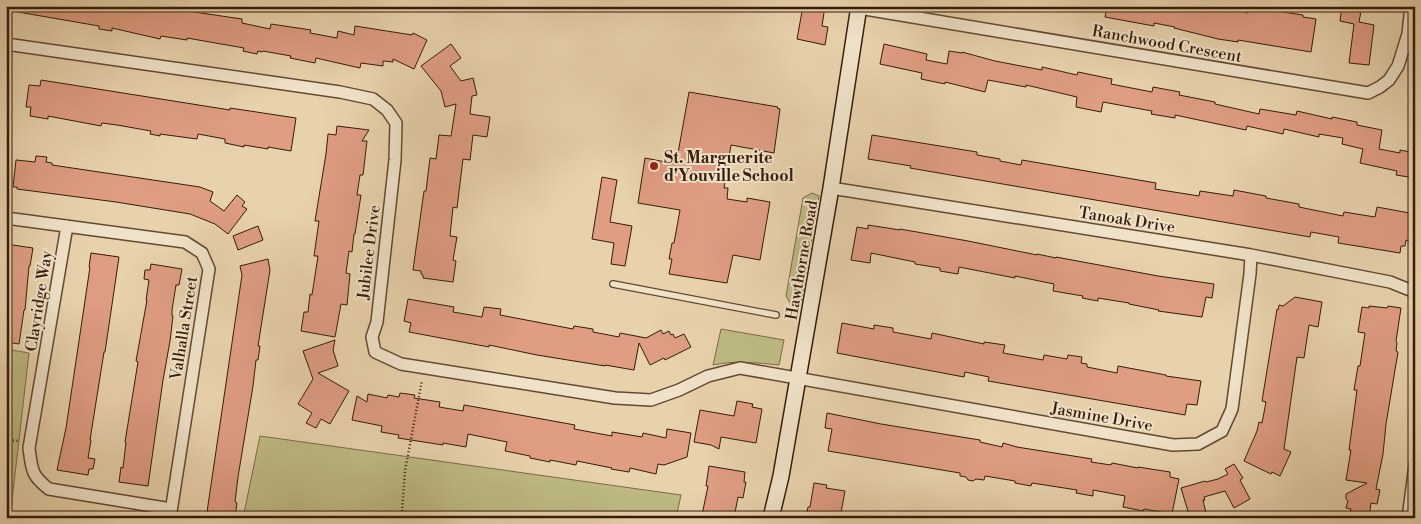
<svg xmlns="http://www.w3.org/2000/svg" width="1421" height="524" font-family="'Libre Bodoni',serif">
<rect width="100%" height="100%" fill="#e8d2ac"/>
<filter id="stains"><feTurbulence type="fractalNoise" baseFrequency=".004" numOctaves="4"/><feColorMatrix values="0 0 0 0 .2 0 0 0 0 .09 0 0 0 0 .02 0 0 0 .5 -.17"/></filter>
<radialGradient id="worn" r=".72"><stop offset=".6" stop-color="#630" stop-opacity="0"/><stop offset="1" stop-color="#630" stop-opacity=".3"/></radialGradient>
<!-- green -->
<path fill="#beba84" stroke="#7a6b47" d="M812,193L819,196L801,302L793,308L786,296L803,198Z
M721,329L784,340L779,365C757,363 736,360 713,365Z
M6,349L29,353L10,518H6Z
M260,436L681,495L676,518H243Z"/>
<!-- building -->
<path fill="#df9d82" stroke="#351c0a" d="M18,6H171V8L194,12L242,19V23L270,29L271,24L311,30L310,33L337,38L338,31L354,35L355,26L412,35L413,33L427,40L414,69L393,59V62L383,61V66L361,63L360,68L316,58L315,63L290,58L291,56L263,51L262,52L258,51L257,54L243,51L244,48L187,38V40L161,36L160,39L112,28V31L99,29V26L18,12Z
M803,6H825L822,26L828,27L825,45L797,39Z
M1107,6H1216L1248,13L1249,7L1303,15V17L1316,19L1311,52L1238,40V42L1218,39L1174,28L1175,27L1154,23V26L1105,17Z
M1342,6H1362L1359,22L1374,25L1369,65L1349,63L1354,24L1340,21Z
M451,44L461,58L450,66L461,81L473,78L477,95L472,96L470,114L490,117L487,137L473,135L470,160L463,159L457,208L453,207L450,236L457,237L453,260L456,261L453,282L423,278V275L421,274V271L413,270L424,191H426L430,158L436,159L439,135L451,136L456,104L445,107L441,91L421,66Z
M884,44L927,54L926,60L947,64L949,51L962,53V52L995,61L1042,70V67L1077,75L1078,72L1112,79L1111,84L1152,92L1153,87L1180,92L1179,95L1215,102V104L1259,114L1260,109L1296,115L1297,111L1332,119V117L1357,122V125L1382,130L1379,149L1400,153V150L1415,153V178L1396,175L1397,171L1360,163L1363,149L1342,144L1343,138L1319,134V137L1284,129L1283,134L1247,126L1246,130L1175,115V118L1151,114L1152,111L1103,102L1101,112L1076,107L1077,97L1026,85V87L988,80L985,92L945,82V84L921,79L922,73L880,64Z
M41,80L230,110V108L296,118L291,151L268,147V149L244,145V147L225,143V139L198,134L197,139L160,134V136L150,134L151,131L117,125L102,123L101,126L48,116V119L30,116L31,107H26L29,85L40,86Z
M689,92L778,107L777,108L780,109L774,153L731,145L724,188H728L727,199L747,202V198L770,202L760,260L733,255L727,283L669,274L672,259H669L672,243H674L680,210L638,203L645,158L676,164Z
M337,126L369,130L362,141H367L363,175H360L357,195H361L355,234H354L352,252L349,251L346,273L350,274L347,305L341,304L335,337L301,331L304,312H308L310,294L312,295L318,256H314L319,221H315L326,154L328,134L336,135Z
M872,135L977,152V155L1000,159V161L1021,165L1022,160L1156,183L1155,189L1199,196L1200,191L1233,196L1234,190L1266,196V198L1299,204V207L1343,216L1344,212L1375,217L1377,207L1415,214V244L1406,240L1405,246H1401L1400,253L1363,247L1338,243L1339,237L1311,232L1310,237L910,168L911,166L868,159Z
M36,156L47,157L46,162L52,163V165L200,187L213,192L210,201L224,211L237,195L245,202L242,206L247,209L228,234L215,224L190,214L116,202L17,189V187H13L16,160L35,162Z
M602,177L617,180L610,222L632,226L625,266L611,264L614,243L592,239Z
M868,225L900,230V229L968,241L1037,255V254L1056,258V257L1158,276L1214,284L1212,298L1206,297L1202,317L1158,311L1159,310L1129,304V303L1098,298V301L1082,298L1083,296L1053,291L1054,284L1015,276V278L959,267L958,274L940,271V268L915,264V262L871,253L870,263L851,260L857,227L868,229Z
M258,226L263,240L238,250L233,236Z
M6,244L33,248L30,266H29L25,310H24L19,344L6,342Z
M91,253L119,257L105,352H104L90,440H91L88,458L95,459L93,469H89L88,475L57,470L66,428L90,267H89Z
M268,259L270,270L258,346H260L258,360H256L253,386L238,477L235,502L237,503L235,517L207,512L242,275L240,266Z
M151,264L182,269L179,285H176L172,310V316H173L170,341L163,380L148,486L119,482L121,467L123,468L126,442H125L138,362L136,361L147,300H146L149,280L144,279L145,270H150Z
M1295,297L1322,302L1318,327L1309,325L1304,358L1297,357L1284,449L1291,452L1280,476L1272,472L1271,474L1244,461L1257,431L1259,422L1262,423L1266,402L1262,401L1277,309L1278,310L1279,305L1283,306Z
M408,299L454,307L453,312L482,317L484,307L501,309L500,315L573,329L574,326L593,329V332L619,337L620,333L646,338L661,330L663,334L669,331L671,335L673,334L675,338L684,334L691,347L665,360L664,358L650,365L639,343L634,370L605,365V366L537,355L489,345V347L409,332L411,323L404,321Z
M1369,306L1387,308L1388,306L1401,308L1396,341L1397,343L1396,351L1398,352L1386,424L1383,454L1376,489L1380,490L1377,504L1371,503L1369,518H1350L1351,509L1346,508L1348,501L1346,499V494L1367,483L1346,480L1351,450H1349L1357,390H1354L1358,366H1360L1365,333L1358,332L1362,307L1369,308Z
M842,323L874,329V325L893,328V332L931,339L932,333L984,344V342L1005,345L1003,353L1043,360L1044,355L1067,359L1068,355L1082,357L1081,363L1087,364V367L1117,373L1118,366L1166,375V376L1201,381L1197,405L1187,404L1185,415L988,381L989,377L965,372L964,377L837,353Z
M335,340L333,350L338,366L318,373L349,391L330,424L321,419L316,428L306,423L312,413L298,404L313,379L303,351Z
M400,393L415,395L414,398L440,402L439,407L463,411L464,405L481,408L575,425L574,429L612,436V432L642,437L643,433L666,438L667,429L691,433L687,457L664,465L658,464L656,474L630,468L629,472L611,469L612,468L577,461L576,465L550,460V462L530,458V456L505,451L507,442L468,434L466,447L443,443V445L398,438L399,435L381,432L382,426L352,420L357,396L367,402L368,394L387,398L388,395L399,397Z
M737,401L753,404L752,407L762,409L756,443L721,437L719,449L711,445L694,442L700,410L734,416Z
M827,413L881,424L980,440V442L1002,447L1003,443L1017,447L1092,459L1091,462L1111,465L1112,463L1138,468V467L1170,472V477L1179,479L1172,514L1144,509L1143,511L1123,507L1125,496L1093,490V496L1076,493L1077,490L1032,483L1031,486L1015,483V481L985,476L984,480L976,479L973,481L968,480L966,477L960,476V473L828,451L832,429L825,428Z
M1234,464L1243,478L1240,480L1250,499L1234,508L1225,491L1204,497L1205,500H1203L1206,513L1190,518L1181,488L1205,481L1206,482L1218,479L1228,474L1225,469Z
M709,466L745,472L744,482H746L743,498L738,497L734,518H717L702,515L708,486H706Z
M814,483L827,485L826,488L845,491L840,518H806L808,507H810Z"/>
<g fill="none" stroke-linecap="round" stroke-linejoin="round">
<defs>
<path id="lane" d="M613,284L776,315"/>
<path id="street" d="M859,8L1368,93L1380,87L1389,80L1398,66L1408,34L1411,6
M6,44L340,92L373,99L387,110L396,123L395,160L377,322L372,337L375,352L401,364L615,398L651,400L679,390L708,376L740,368L1173,445L1198,444L1222,431L1232,409L1250,274L1251,255
M831,188L1251,255L1390,282L1415,292
M6,218L185,242L202,253L209,269L170,518
M67,226L29,448C32,470 31,475 49,489L171,509
M1408,518L1415,465"/>
<path id="secondary" d="M771,518L781,476L831,188L859,6"/>
</defs>
<!-- lane casing -->
<use href="#lane" stroke="#624a32" stroke-width="8"/>
<!-- street casing -->
<use href="#street" stroke="#624a32" stroke-width="14"/>
<!-- secondary casing -->
<use href="#secondary" stroke="#351c0a" stroke-width="18"/>
<!-- path -->
<path stroke="#351c0a" stroke-width="2.5" stroke-dasharray="1 2.5" stroke-linecap="butt" d="M6,440L20,441
M402,511L425,518
M400,518L402,511L405,471L422,380"/>
<!-- lane -->
<use href="#lane" stroke="#f0e2c9" stroke-width="5.5"/>
<!-- street -->
<use href="#street" stroke="#f0e2c9" stroke-width="11"/>
<!-- secondary -->
<use href="#secondary" stroke="#f0e2c9" stroke-width="15"/>
</g>
<!-- markers -->
<circle fill="#8f2418" stroke="#f0e2c9" stroke-width="2" cx="654" cy="166" r="5"/>
<g text-anchor="middle" stroke-width="4" stroke-linejoin="round" paint-order="stroke">
<!-- street labels -->
<g font-size="16" fill="#351c0a" stroke="#f0e2c9">
<text transform="translate(1167 43) rotate(10)" y="6">Ranchwood Crescent</text>
<text transform="translate(1127 219) rotate(9)" y="6">Tanoak Drive</text>
<text transform="translate(368 252) rotate(-83)" y="6">Jubilee Drive</text>
<text transform="translate(801 260) rotate(-80)" y="6">Hawthorne Road</text>
<text transform="translate(38 301) rotate(-81)" y="6">Clayridge Way</text>
<text transform="translate(183 328) rotate(-81)" y="6">Valhalla Street</text>
<text transform="translate(1102 416) rotate(10)" y="6">Jasmine Drive</text>
</g>
<!-- poi labels -->
<g font-size="16" font-weight="bold" fill="#351c0a" stroke="#f0e2c9" text-anchor="start">
<text x="664" y="163">St. Marguerite<tspan x="664" dy="18">d'Youville School</tspan></text>
</g>
</g>
<!-- margin -->
<rect width="1421" height="524" fill="none" stroke="#e8d2ac" stroke-width="25"/>
<rect x="8" y="8" width="1406" height="509" fill="none" stroke="#351c0a" stroke-width="2.5"/>
<rect x="12" y="12" width="1396" height="499" fill="none" stroke="#351c0a"/>
<rect width="100%" height="100%" filter="url(#stains)"/>
<rect width="100%" height="100%" fill="url(#worn)"/>
</svg>
